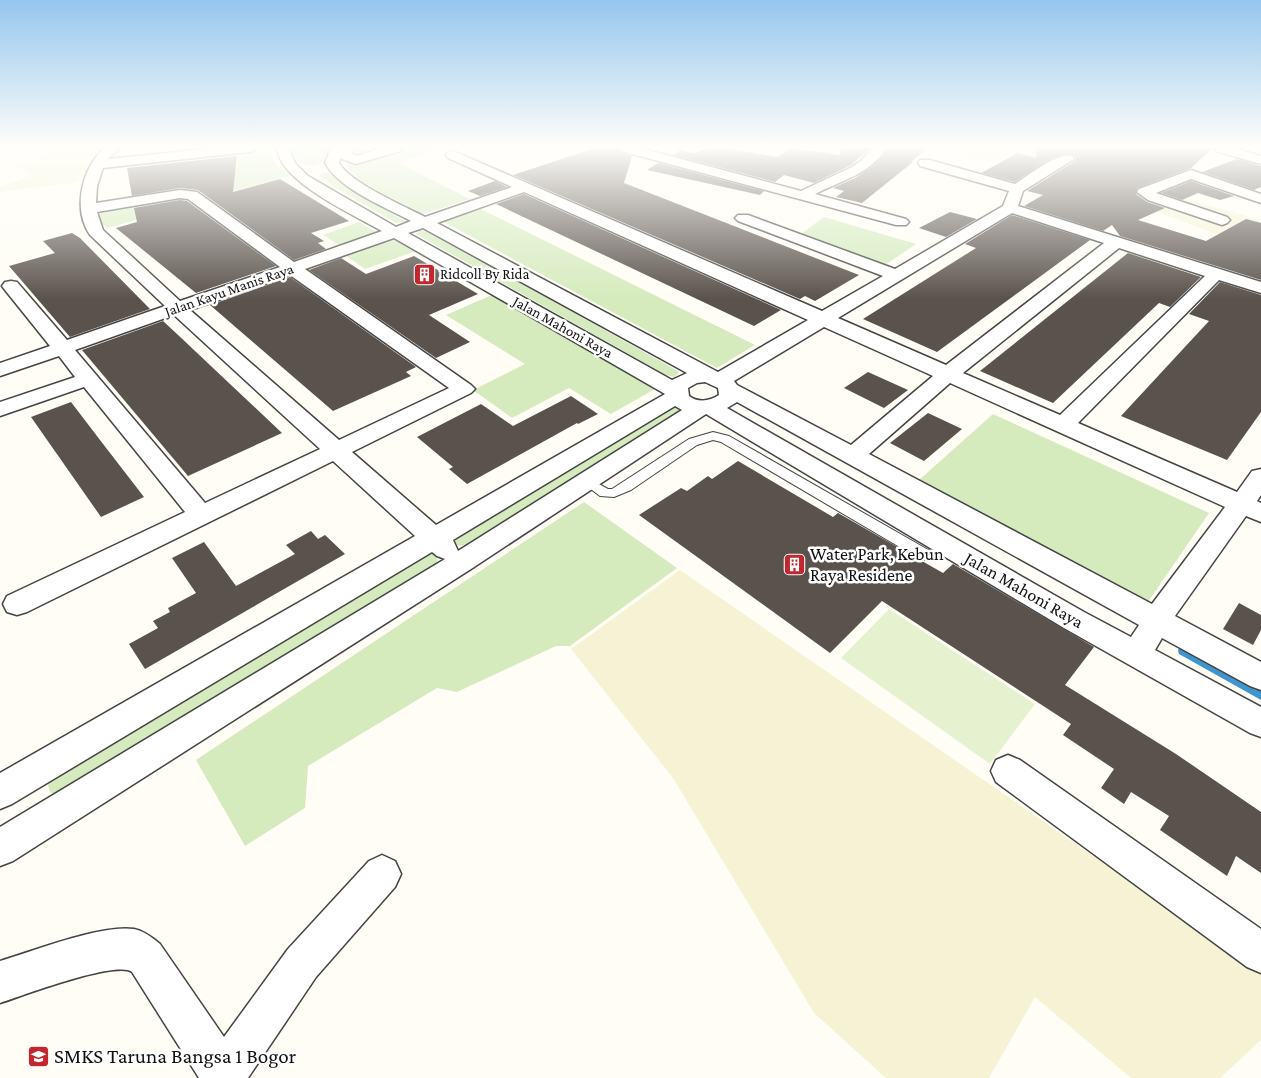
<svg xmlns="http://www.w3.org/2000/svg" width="1261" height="1078" font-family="'Crimson Pro',serif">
<rect width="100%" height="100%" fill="#fffdf5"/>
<!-- farmland -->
<path fill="#f6f3d4" d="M67,148H111L90,160L78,182L0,192V188L32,175L13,165Z
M941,148H1033L1034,149L1171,195L1261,220V251L1047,170L997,161L973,160L938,150Z
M680,570L1261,972V1040L1220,1078H1131L1035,997L989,1078H886L814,1013L673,778L571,649Z"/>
<!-- green -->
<path fill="#d5ebbd" d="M291,148H329C326,166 313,170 297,161Z
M348,148H430L431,151L398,163L470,199L423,214C407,205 354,182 347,166C344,159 345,155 348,148Z
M272,149C270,163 281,169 292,175L212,197L186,175L237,169L239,153Z
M328,172L346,185L406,222L396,223L336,188L318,175Z
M167,199H179L185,206L107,228L98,220L99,212Z
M479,208L755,345L717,368L442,221Z
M824,217L916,244L885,265L801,234Z
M359,222L376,232L339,245L323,235Z
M426,230L678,371L679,373L674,377L666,375L416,234L419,231Z
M395,240L416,251L365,269L345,255Z
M492,295L655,389L611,414L569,388L512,418L473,390L525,364L446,315Z
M675,406L681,410L678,415L467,545L453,546L451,537Z
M993,414L1209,513L1148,602L919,480Z
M584,502L677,568L570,646H556L457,692L437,688L308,766L305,808L245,846L196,760Z
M424,554C431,554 435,554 438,560L435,565L56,795L50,792L48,785L53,777Z"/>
<!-- pitch -->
<path fill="#e6f2cf" d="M889,609L1035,704L990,764L841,658Z"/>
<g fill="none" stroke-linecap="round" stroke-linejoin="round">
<!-- stream -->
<path fill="#3f96cf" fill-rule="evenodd" d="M1182,647L1261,691V700L1179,654L1178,651L1179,648Z"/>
</g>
<!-- building -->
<path fill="#5a524d" d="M595,148H618L621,153L632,156L624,183L859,275L815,301L805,296L800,299L513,175Z
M709,148H722L778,157L790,148L840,155L841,148H871L851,165L814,183L784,175L775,182L673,155L680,150L693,153Z
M888,148H927L911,162H913L862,203L836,197L844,191L833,188L855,178L873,166Z
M1037,148H1213L1191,168L1137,188L1136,194L1147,202L1165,208L1138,220L1206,241L1246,219L1261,223V280L1120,236L1112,225L1103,231L1024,206L1043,195L1027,191L1075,161L1076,158L1072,154H1065L1050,159L1015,182L981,173L1018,153L1036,158Z
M237,156L233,192L280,179L349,221L311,233L324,241L318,243L326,249L294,260L198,190L180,188L132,196L127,168Z
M1237,159L1261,166V187L1254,190L1202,172Z
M658,163L764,191L760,195L647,170Z
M495,181L507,187L480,196L468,191Z
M1191,181L1234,196L1220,200L1198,193L1182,200L1161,193Z
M524,194L781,310L754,326L496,204Z
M180,200L187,201L276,266L196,293L116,228L137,222L134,208Z
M950,212L977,219L946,237L919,228Z
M1012,215L1090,240L937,352L863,319L976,248L965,244Z
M72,233L80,238L150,309L70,337L9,266L55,253L43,241Z
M1128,253L1201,277L1170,307L1159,303L1053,403L980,371Z
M414,256L478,294L429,315L470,342L436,358L309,270L341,258L366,274Z
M290,277L416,367L406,372L411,376L333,411L210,305Z
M1220,282L1261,295V412L1227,460L1121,416L1209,321L1189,314Z
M163,321L177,334L282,433L188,476L82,350Z
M868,372L908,390L884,408L844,388Z
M571,396L598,414L578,424L577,423L467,484L449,469L453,467L417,437L481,404L513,426Z
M71,402L100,440L144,497L101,517L31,417Z
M928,413L962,429L924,461L890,443Z
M738,461L833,517L838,513L943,573L953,564L1094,647L1065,685L1176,754L1261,812V873L1236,856L1227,876L1160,830L1169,816L1131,792L1124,804L1101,788L1114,769L1063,735L1071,724L882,601L830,653L639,515L681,488L687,491L708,476L712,479Z
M311,531L318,539L325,535L345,554L145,669L129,644L158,628L153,621L170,612L168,608L196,593L172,558L204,542L236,586L295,554L286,545Z
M1239,603L1261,615V630L1253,645L1223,629Z"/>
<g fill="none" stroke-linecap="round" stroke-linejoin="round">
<defs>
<path id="service" d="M713,432L729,436L930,551L932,555L930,559L925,560L920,559L721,442L713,440L697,445L631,490L614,497L600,496L580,481L586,477L608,489H612L689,439Z"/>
<path id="minor" d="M105,148H119L108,159L215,148H255L254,151L249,152L103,168L97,186L96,203L180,190L197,192L294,262L382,231C354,215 280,182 277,148H289L295,163L308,176L396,227L411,221C385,207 339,189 325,163L331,148H351L352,154L357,156L382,148H401L400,151L356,164L340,158L339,163C349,182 404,206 425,217L512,187L448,158L446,155L448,152L453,151L822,311L883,276L738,221L735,218L738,215H748L895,269L1003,206L1009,191L920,166L918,163L920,160H930L1015,184C1028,176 1057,152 1072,156L1074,159L1023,191L1018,206L1261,282V293L1219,280L1078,423L1237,492L1252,471L1261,469V495L1257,501L1261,503V522L1246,516L1175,616L1261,662V690L1250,686L1162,638L1155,650L1261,707V737L1250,733L1064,628L706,414L471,569L13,861L0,866V827L445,559L437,556L432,552L12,804L0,809V773L415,536L333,461L27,612L17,615L7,612L3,604L7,596L185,512L84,387L0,416V402L75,377L59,356L0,376V363L50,346L5,290L2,286L5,282L11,281L17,282L67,340L165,306L90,235C72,209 82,167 105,148ZM524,192L808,320L718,372L437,223ZM180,198L188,199L280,267L180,301L103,230L97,212ZM1012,213L1104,243L946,365L838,318ZM423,228L687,373L672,380L408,233ZM394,238L665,394L436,525L352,452L471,393L475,389L471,385L305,269ZM1119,248L1205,276L1060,415L963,373ZM290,275L449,388L339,440L190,310ZM174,315L320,449L205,503L75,350ZM824,327L933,376L851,445L737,385L734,381ZM705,382L718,388L719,395C710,401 698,403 689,396L688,388L697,383ZM950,383L1225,507L1152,604L869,454ZM737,402L1139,625L1131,637L1084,612L727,408ZM675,406L682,410L458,551L453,540Z
M620,148H640L801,191L852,167L862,160L873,148H886C871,174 840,181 815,194L906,219L909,222L906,225H896L621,151Z
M1215,148H1234L1261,156V164L1216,151Z
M1191,170L1261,194V203L1191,179L1156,193L1227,217L1230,220L1227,223L1222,225L1148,200L1137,192L1139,189Z
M1008,755L1020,760L1261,929V973L1247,967L996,782L991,771L996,760Z
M382,855L395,861L401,874L395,887L316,977L248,1078H199L132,972C116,960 22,996 0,1003V961C33,951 102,924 134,929C144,931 153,938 160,944L224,1037L288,949L369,861Z"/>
</defs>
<!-- service casing -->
<use href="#service" stroke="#444" stroke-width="2"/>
<!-- minor casing -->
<use href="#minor" stroke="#444" stroke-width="3"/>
<!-- service -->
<use href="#service" fill="#fff" fill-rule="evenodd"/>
<!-- minor -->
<use href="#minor" fill="#fff" fill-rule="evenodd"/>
</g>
<!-- sky -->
<linearGradient id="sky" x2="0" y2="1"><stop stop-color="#95c6ee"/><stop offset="0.49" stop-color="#fffefa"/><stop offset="1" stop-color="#fffefa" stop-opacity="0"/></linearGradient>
<rect width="1261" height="299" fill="url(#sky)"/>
<!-- icons -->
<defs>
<symbol id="building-square" viewBox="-11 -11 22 22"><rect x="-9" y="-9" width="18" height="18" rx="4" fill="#c4262e" stroke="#fff"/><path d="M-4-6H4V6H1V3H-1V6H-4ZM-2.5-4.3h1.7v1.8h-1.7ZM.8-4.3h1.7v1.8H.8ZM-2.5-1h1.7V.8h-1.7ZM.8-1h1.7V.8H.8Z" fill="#fff"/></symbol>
<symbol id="school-square" viewBox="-11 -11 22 22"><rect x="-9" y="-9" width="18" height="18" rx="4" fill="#c4262e" stroke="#fff"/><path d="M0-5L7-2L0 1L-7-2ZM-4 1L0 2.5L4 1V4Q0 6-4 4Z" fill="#fff"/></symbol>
</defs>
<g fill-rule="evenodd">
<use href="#building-square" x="412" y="262" width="25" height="25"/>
<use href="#building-square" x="782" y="552" width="25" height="25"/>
<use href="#school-square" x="26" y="1044" width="25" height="25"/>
</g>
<g text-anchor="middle" stroke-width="5" stroke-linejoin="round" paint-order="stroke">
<!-- far-poi labels -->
<g font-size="15" fill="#111" stroke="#fff" text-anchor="start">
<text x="440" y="279">Ridcoll By Rida</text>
</g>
<!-- far-street labels -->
<g font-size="15" fill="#111" stroke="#fff">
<text transform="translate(229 290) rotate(-19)" y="5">Jalan Kayu Manis Raya</text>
<text transform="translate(563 327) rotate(29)" y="5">Jalan Mahoni Raya</text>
</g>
<!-- poi labels -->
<g font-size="18" fill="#111" stroke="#fff" text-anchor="start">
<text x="810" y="560">Water Park, Kebun<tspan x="810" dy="21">Raya Residene</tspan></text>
</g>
<!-- street labels -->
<g font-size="18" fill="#111" stroke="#fff">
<text transform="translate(1024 590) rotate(30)" y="6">Jalan Mahoni Raya</text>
</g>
<!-- near-poi labels -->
<g font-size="21" fill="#111" stroke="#fff" text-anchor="start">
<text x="54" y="1063">SMKS Taruna Bangsa 1 Bogor</text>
</g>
</g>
</svg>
